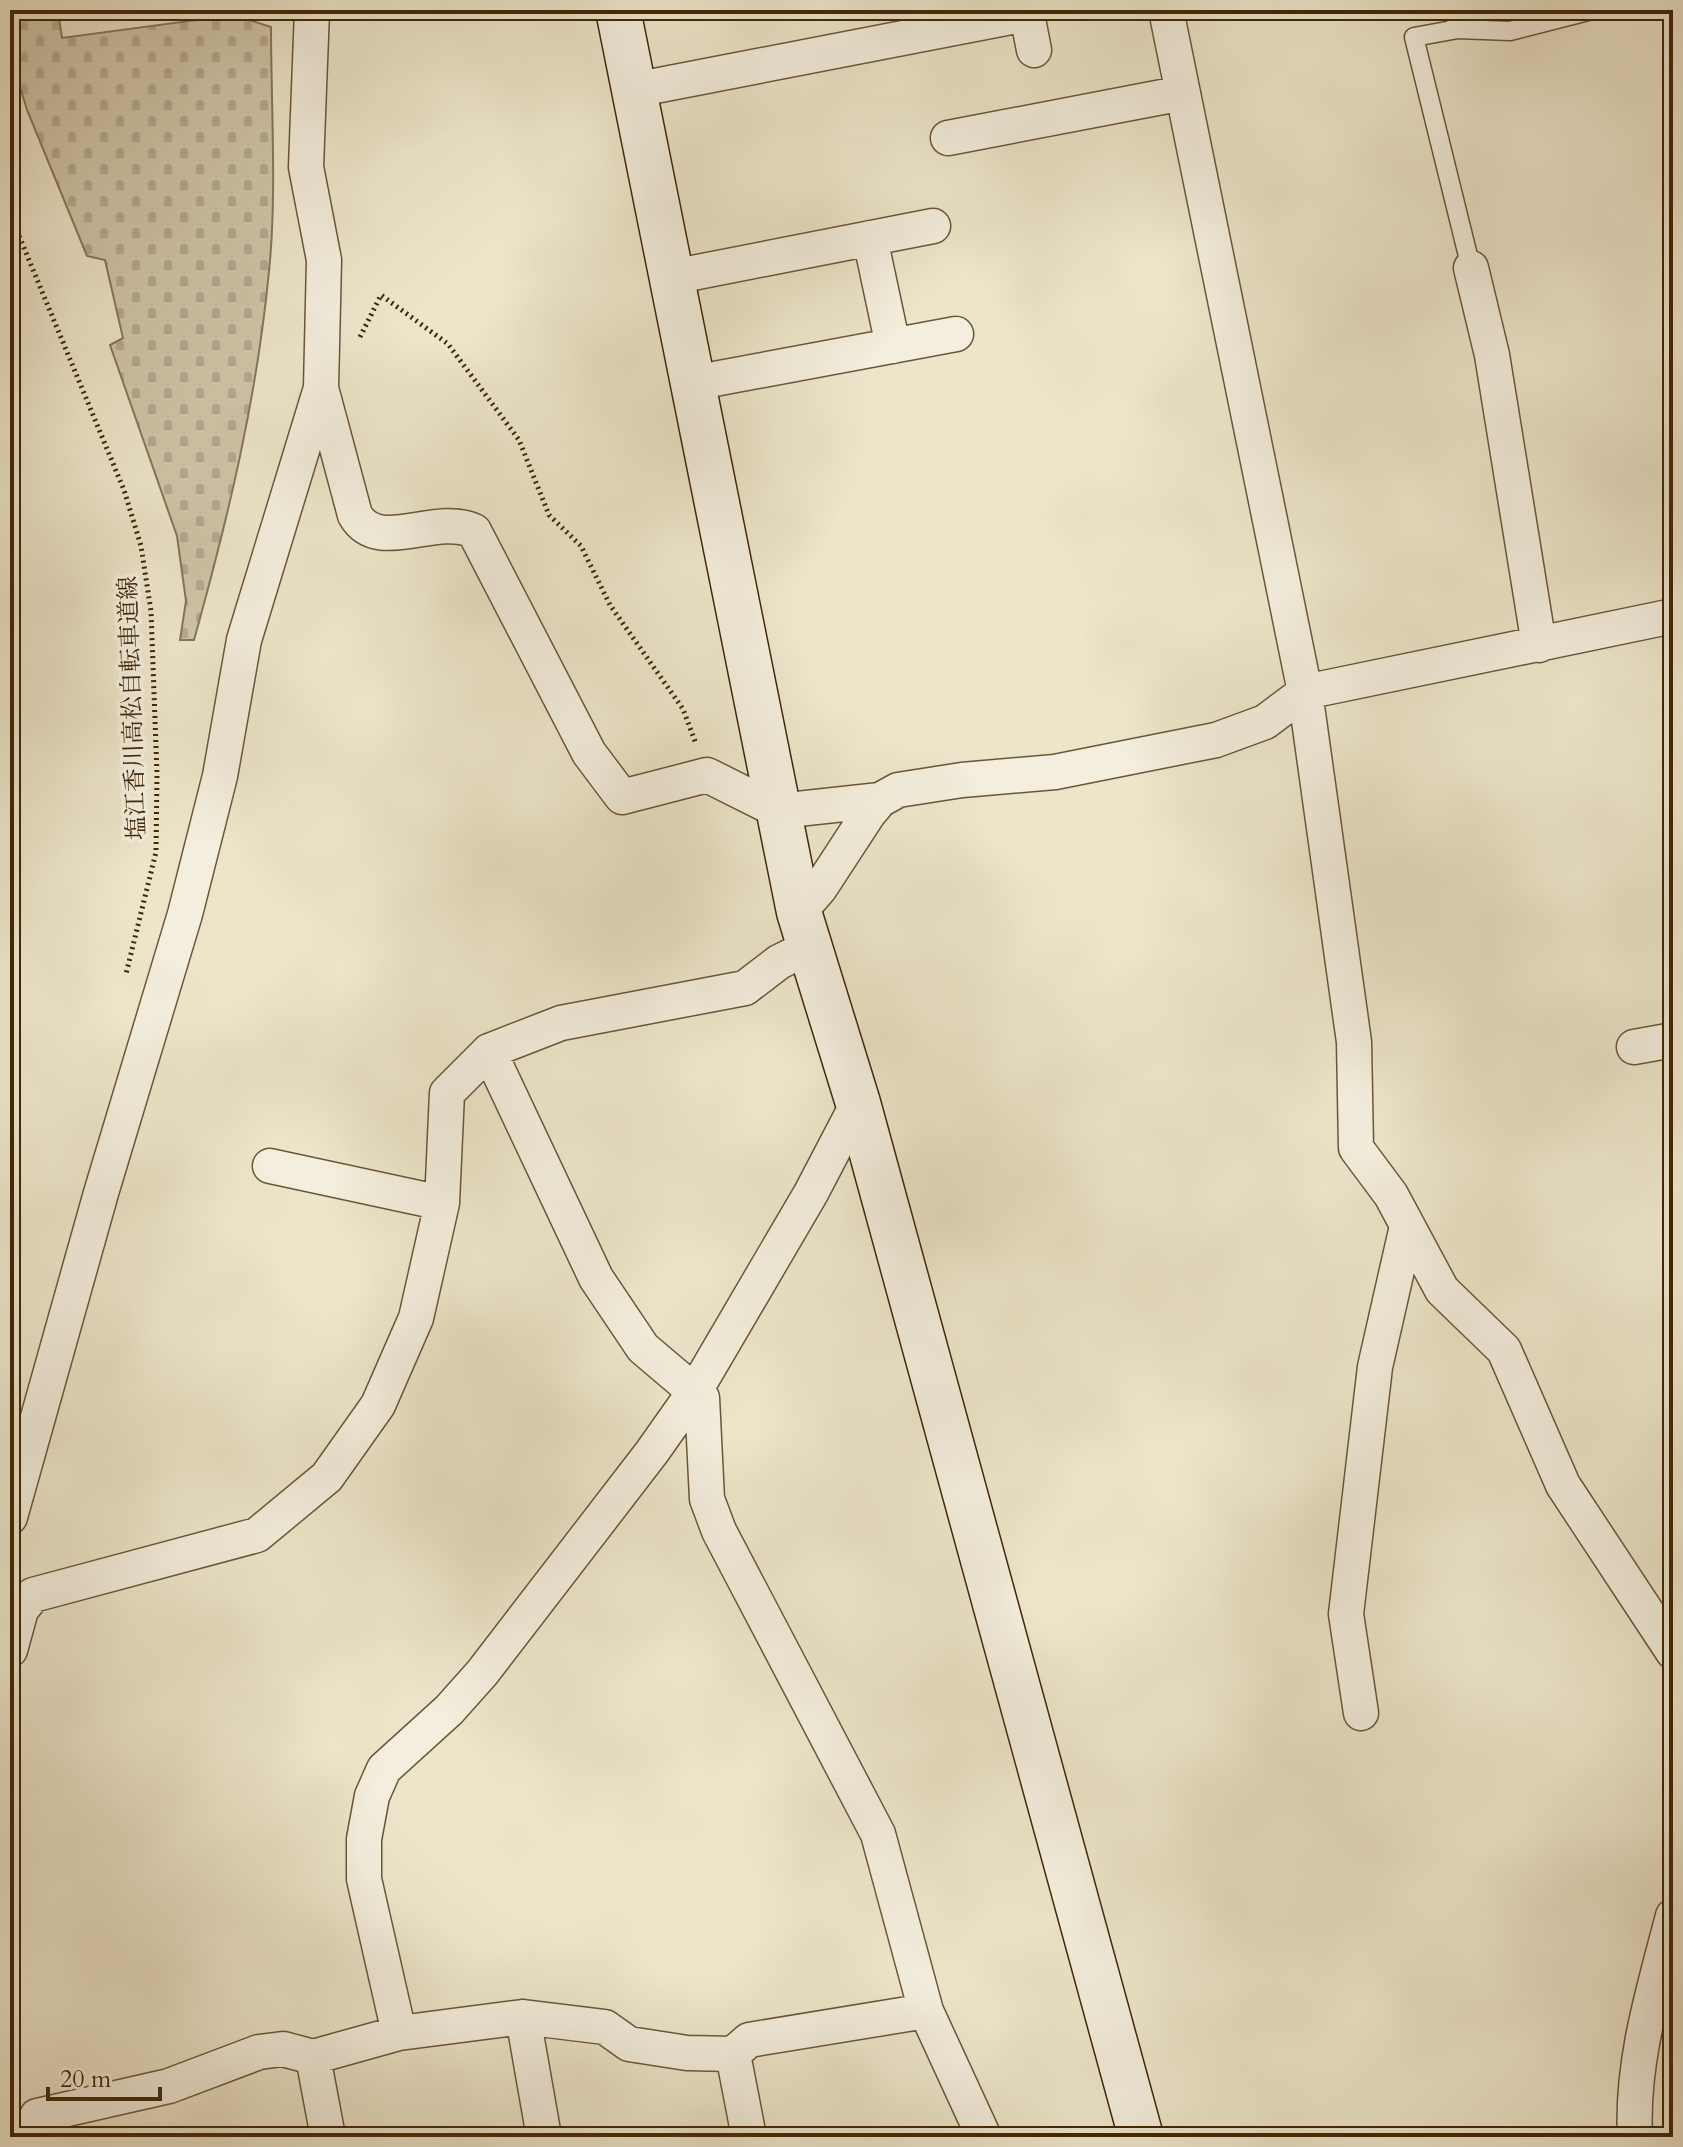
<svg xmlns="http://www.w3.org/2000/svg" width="1683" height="2147" font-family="Cardo,'Noto Serif JP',serif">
<defs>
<pattern id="cemetery-stones" width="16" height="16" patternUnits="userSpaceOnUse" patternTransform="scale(2)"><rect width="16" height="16" fill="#cfc5a9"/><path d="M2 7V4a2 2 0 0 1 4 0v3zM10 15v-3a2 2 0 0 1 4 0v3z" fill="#b3a990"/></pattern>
</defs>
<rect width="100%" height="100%" fill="#ece5ca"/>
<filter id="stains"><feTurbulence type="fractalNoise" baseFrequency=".0025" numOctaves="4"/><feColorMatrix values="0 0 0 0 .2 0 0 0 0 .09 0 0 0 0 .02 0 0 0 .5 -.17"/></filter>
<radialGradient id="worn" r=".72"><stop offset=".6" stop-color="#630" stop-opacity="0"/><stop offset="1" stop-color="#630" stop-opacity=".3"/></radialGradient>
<!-- cemetery -->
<path fill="url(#cemetery-stones)" stroke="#887658" stroke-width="2" d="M10,10H58L62,38L234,15L271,27C271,105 277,195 269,271C257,398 228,518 194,640H180L186,601L177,536L110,345L123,338L105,260L87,256L27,110L10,54Z"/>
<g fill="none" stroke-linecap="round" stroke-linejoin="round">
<defs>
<path id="lane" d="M1454,10L1458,29L1414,37L1471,268
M1458,29L1510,31L1592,10"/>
<path id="street" d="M1166,10L1305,692L1354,1042L1356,1148L1391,1195L1442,1290L1504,1350L1563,1485L1673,1652
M634,90L1027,14L1034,50
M948,138L1183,93
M870,238L893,346
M1471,268L1492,355L1539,645
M672,277L933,226
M693,383L956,334
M321,388L355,515C378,555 434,513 474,531L589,753L622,797L707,775L779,811L880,800
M799,912L820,888L869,813L880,800L898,790L962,780L1055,772L1216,740L1265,722L1305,692L1673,616
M1634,1047L1673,1040
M489,1051L596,1278L643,1348L702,1398L707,1499L719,1531L878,1834L926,2011
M270,1166L442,1203
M10,1517L101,1193L185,914L220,776L244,640L321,388L324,260L306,167L312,10
M10,1650L21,1610L33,1595L257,1535L327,1477L378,1405L416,1318L442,1203L447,1093L489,1051L561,1023L745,988L779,962L809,947
M1361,1713L1346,1614L1375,1367L1407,1226
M523,2017L544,2137
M399,2033L364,1879V1839L372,1796L384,1769L449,1710L482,1673L652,1452L695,1391L811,1193L858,1103
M733,2054L749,2040L926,2011L984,2137
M29,2137L37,2116L169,2086L259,2052L283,2049L313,2057
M328,2137L313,2057L399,2033L523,2017L605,2027L629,2044L687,2053L733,2054L749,2137
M1635,2137C1631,2062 1654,1989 1673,1916"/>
<path id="secondary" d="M618,10L799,912L858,1103L1141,2137"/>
</defs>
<!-- lane casing -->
<use href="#lane" stroke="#6b5637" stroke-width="21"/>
<!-- street casing -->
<use href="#street" stroke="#6b5637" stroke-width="37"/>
<!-- secondary casing -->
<use href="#secondary" stroke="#402706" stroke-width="47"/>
<!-- path -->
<path stroke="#402706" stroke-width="5" stroke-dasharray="2 4" stroke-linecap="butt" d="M10,214L124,490L141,546L151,611L157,774L156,852L126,974
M360,337L381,295L448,344L519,440L549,515L581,546L610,605L683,709L696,744"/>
<!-- lane -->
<use href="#lane" stroke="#f3eedd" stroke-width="18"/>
<!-- street -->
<use href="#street" stroke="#f3eedd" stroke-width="34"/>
<!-- secondary -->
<use href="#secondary" stroke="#f3eedd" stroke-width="44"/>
</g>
<g text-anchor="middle" stroke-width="7" stroke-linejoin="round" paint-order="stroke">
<!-- street labels -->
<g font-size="24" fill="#402706" stroke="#f3eedd">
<text transform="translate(132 708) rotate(-92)" y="8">塩江香川高松自転車道線</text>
</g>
</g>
<!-- margin -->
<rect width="1683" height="2147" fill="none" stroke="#ece5ca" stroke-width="40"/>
<rect x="12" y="12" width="1659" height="2123" fill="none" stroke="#402706" stroke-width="4"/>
<rect x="20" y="20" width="1643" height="2107" fill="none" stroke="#402706" stroke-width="2"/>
<!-- scale -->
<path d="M48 2087v12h112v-12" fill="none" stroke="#402706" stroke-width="4"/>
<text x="60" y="2087" font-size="24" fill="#402706" stroke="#f3eedd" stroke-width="6" paint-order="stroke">20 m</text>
<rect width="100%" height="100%" filter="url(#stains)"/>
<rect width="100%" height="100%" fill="url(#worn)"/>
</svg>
